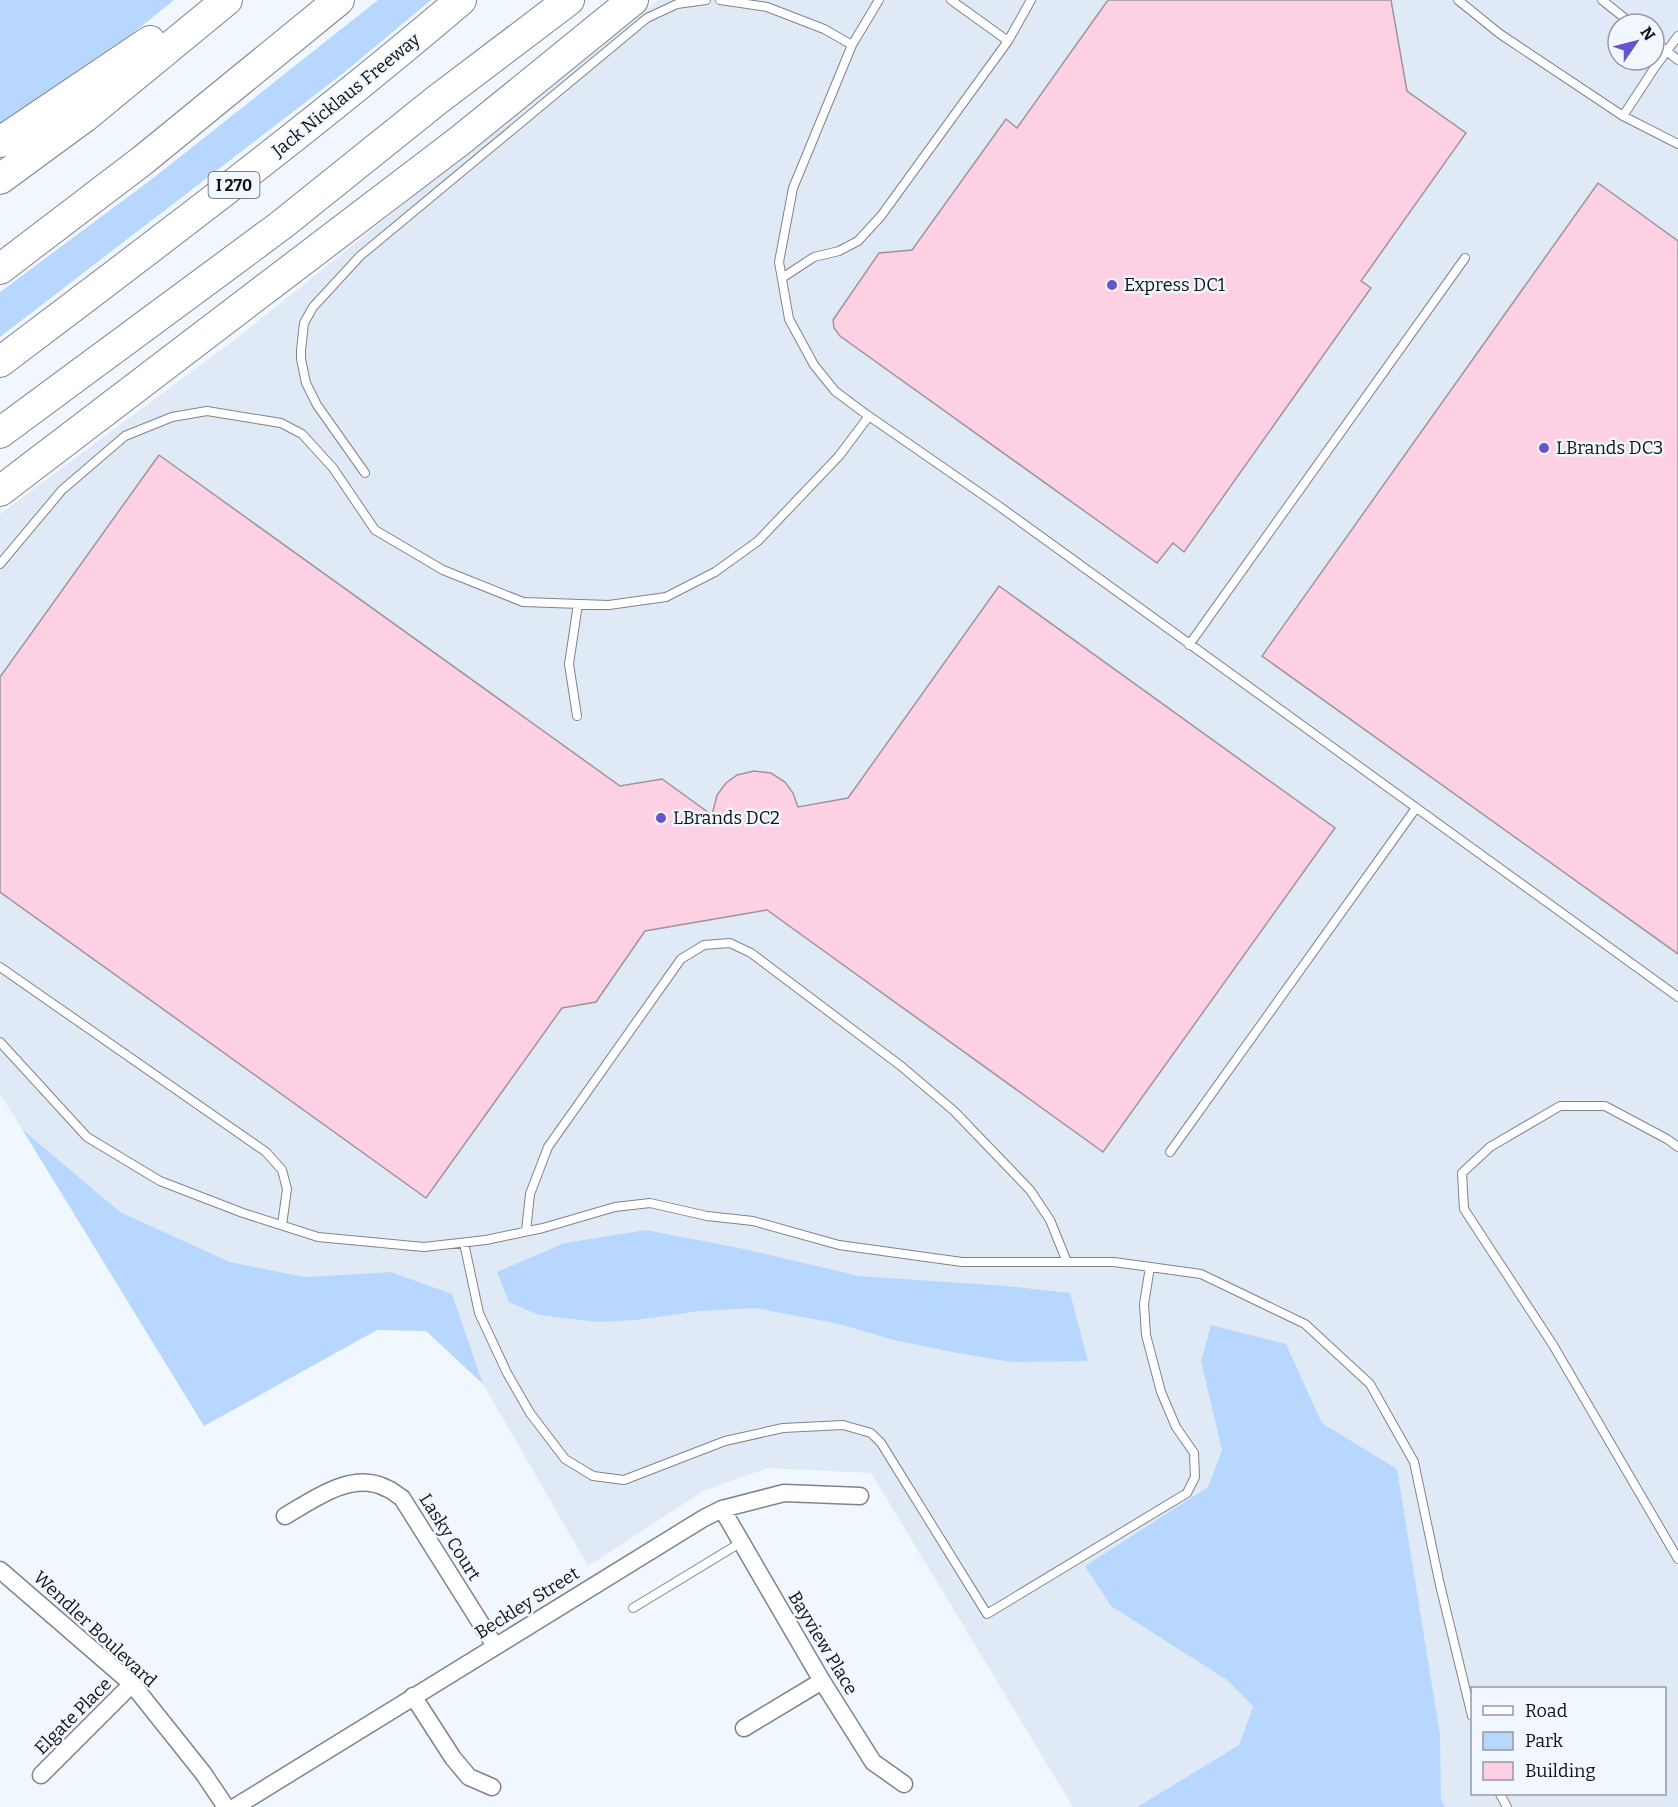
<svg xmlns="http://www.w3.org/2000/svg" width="1678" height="1807" font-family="Bitter,serif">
<rect width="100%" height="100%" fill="#f1f7fe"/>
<!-- built -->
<path fill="#dfeaf6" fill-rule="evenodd" d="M658,0H1678V1807H1445L1441,1799L1397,1469L1322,1423L1286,1344L1201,1362L1222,1450L1208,1487L1086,1566L1227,1680L1253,1705L1239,1745L1137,1807H1073L871,1473L768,1468L705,1490L588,1566L483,1384L452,1294L391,1272L304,1277L230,1262L120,1212L22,1129L0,1094V514L237,338ZM1618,24H1654V60H1618ZM1472,1688H1664V1794H1472Z"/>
<!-- green -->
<path fill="#b7d7fe" d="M0,0H174L112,50L0,124Z
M378,0H431L346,71L0,337V292L152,179Z
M22,1129L120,1212L230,1262L304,1277L391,1272L452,1294L483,1384L426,1331L377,1330L204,1426Z
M646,1230L744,1249L859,1276L1006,1286L1070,1293L1088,1361L1012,1362L952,1352L894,1340L839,1324L755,1308L700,1311L636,1320L598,1322L539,1315L509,1302L497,1272L565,1243Z
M1211,1325L1286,1344L1322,1423L1397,1469L1440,1735L1441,1799L1445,1807H1137L1239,1745L1253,1706L1227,1680L1111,1606L1085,1566L1208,1487L1222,1450L1201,1362Z"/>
<!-- building -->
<path fill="#fdd0e4" stroke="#9e9599" stroke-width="1.5" d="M1108,0H1391L1407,91L1466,133L1361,281L1371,288L1184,552L1173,543L1157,563L840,336L834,328L833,320L879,253L912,250L1006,119L1017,128Z
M1598,183L1678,241V954L1262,656Z
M159,455L620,786L662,779L712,815L717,795L726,783L737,775L754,771L771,773L785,782L793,793L798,807L848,798L999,586L1335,828L1103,1152L767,910L645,931L596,1002L562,1008L426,1198L0,892V677Z"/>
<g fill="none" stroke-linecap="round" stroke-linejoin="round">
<defs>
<path id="lane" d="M720,0L767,7L824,29L852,45
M879,0L852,45L793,188L779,262L789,319L814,365L835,391L863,412L996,504L1678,997
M951,0L1008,41
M1458,0L1500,34L1623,116L1678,144
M1602,0L1632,24
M1654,41L1678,60
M1623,116L1655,67L1678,36
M782,278L814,257L839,251L858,241L881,216L1008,41L1031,0
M365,473L317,405L306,383L301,359V350L304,323L313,307L360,256L647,18L677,4L706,0
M0,564L62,490L125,436L172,417L207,411L281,423L302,434L333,468L375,530L443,570L523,602L609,605L666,597L715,572L758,541L839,456L869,416
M1189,645L1465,258
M577,716L569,664L578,604
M0,967L266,1152L282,1170L287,1189L282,1225
M0,1042L87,1137L160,1181L243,1213L318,1237L424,1247L486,1240L543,1228L615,1207L650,1203L707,1216L753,1221L839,1245L962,1262H1114L1201,1274L1305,1324L1370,1384L1414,1462L1440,1585L1472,1716
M1678,1147L1667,1139L1605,1106H1560L1490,1147L1462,1173L1464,1209L1553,1345L1678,1559
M1170,1152L1416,808
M526,1231L530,1194L548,1147L681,959L704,945L730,943L751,953L901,1066L954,1111L1030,1190L1050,1220L1067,1262
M464,1243L479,1313L507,1373L530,1413L565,1459L593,1476L624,1480L725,1441L783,1428L843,1425L871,1433L881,1443L987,1614L1187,1493L1195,1477L1194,1453L1176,1427L1161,1392L1146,1335L1144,1304L1150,1267
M633,1608L740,1543
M1500,1794L1507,1807"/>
<path id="street" d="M722,1509L822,1681L873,1762L904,1784
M285,1516C313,1500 352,1470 386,1488C392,1490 397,1495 402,1498L495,1646
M0,1570L132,1684L203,1773L226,1807
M413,1696L453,1758L469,1777L492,1787
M744,1728L822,1681
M41,1775L132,1684
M235,1807L704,1518L722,1509L784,1493L860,1496"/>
<path id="highway" d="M0,142L150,41
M0,179L86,116L227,0
M0,269L143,160L339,0
M0,362C156,244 312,127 461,0
M0,433L280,226L437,100L569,0
M0,491L462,139L633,0"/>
</defs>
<!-- lane casing -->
<use href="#lane" stroke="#7f848b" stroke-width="10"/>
<!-- street casing -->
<use href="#street" stroke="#7f848b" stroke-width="19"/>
<!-- highway casing -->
<use href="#highway" stroke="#7f848b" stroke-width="32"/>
<!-- lane -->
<use href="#lane" stroke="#fff" stroke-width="8"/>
<!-- street -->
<use href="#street" stroke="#fff" stroke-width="16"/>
<!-- highway -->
<use href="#highway" stroke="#fff" stroke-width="30"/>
</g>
<!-- markers -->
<g fill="#6952cb" stroke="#f1f7fe" stroke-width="2">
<circle cx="1112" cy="285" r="6"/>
<circle cx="1544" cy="448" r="6"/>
<circle cx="661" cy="818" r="6"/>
</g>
<g text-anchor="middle" stroke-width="5" stroke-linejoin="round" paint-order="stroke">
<!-- shield labels -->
<rect fill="#f1f7fe" stroke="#54575a" stroke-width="1.5" x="208.5" y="172" width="51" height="26" rx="4.5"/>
<g font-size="16" font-weight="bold" fill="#101214">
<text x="234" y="191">I 270</text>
</g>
<!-- street labels -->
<g font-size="18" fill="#101214" stroke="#f1f7fe">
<text transform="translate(346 95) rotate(-39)" y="6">Jack Nicklaus Freeway</text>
<text transform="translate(450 1537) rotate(58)" y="6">Lasky Court</text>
<text transform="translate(527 1603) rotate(-32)" y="6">Beckley Street</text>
<text transform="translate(95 1629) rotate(43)" y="6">Wendler Boulevard</text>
<text transform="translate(823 1643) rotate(59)" y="6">Bayview Place</text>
<text transform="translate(73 1716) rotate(-45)" y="6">Elgate Place</text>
</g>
<!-- poi labels -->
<g font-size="18" fill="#101214" stroke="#f1f7fe" text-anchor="start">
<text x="1124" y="291">Express DC1</text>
<text x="1556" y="454">LBrands DC3</text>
<text x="673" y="824">LBrands DC2</text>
</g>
</g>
<!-- legend -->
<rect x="1471" y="1687" width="195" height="108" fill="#f1f7fe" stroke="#979ba0" stroke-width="1.5"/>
<rect x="1483" y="1706" width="30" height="9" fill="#ffffff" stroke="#979ba0" stroke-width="1.5"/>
<text x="1525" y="1717" font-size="18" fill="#101214">Road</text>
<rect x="1483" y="1732" width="30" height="18" fill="#b7d7fe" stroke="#979ba0" stroke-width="1.5"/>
<text x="1525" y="1747" font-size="18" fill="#101214">Park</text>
<rect x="1483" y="1762" width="30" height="18" fill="#fdd0e4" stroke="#979ba0" stroke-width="1.5"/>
<text x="1525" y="1777" font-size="18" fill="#101214">Building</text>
<!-- north arrow -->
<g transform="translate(1636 42) rotate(55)"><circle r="28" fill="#f1f7fe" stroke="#979ba0" stroke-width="1.5"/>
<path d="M0-4.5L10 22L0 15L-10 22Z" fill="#6952cb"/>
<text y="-9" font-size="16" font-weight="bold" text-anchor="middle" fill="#101214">N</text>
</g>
</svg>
